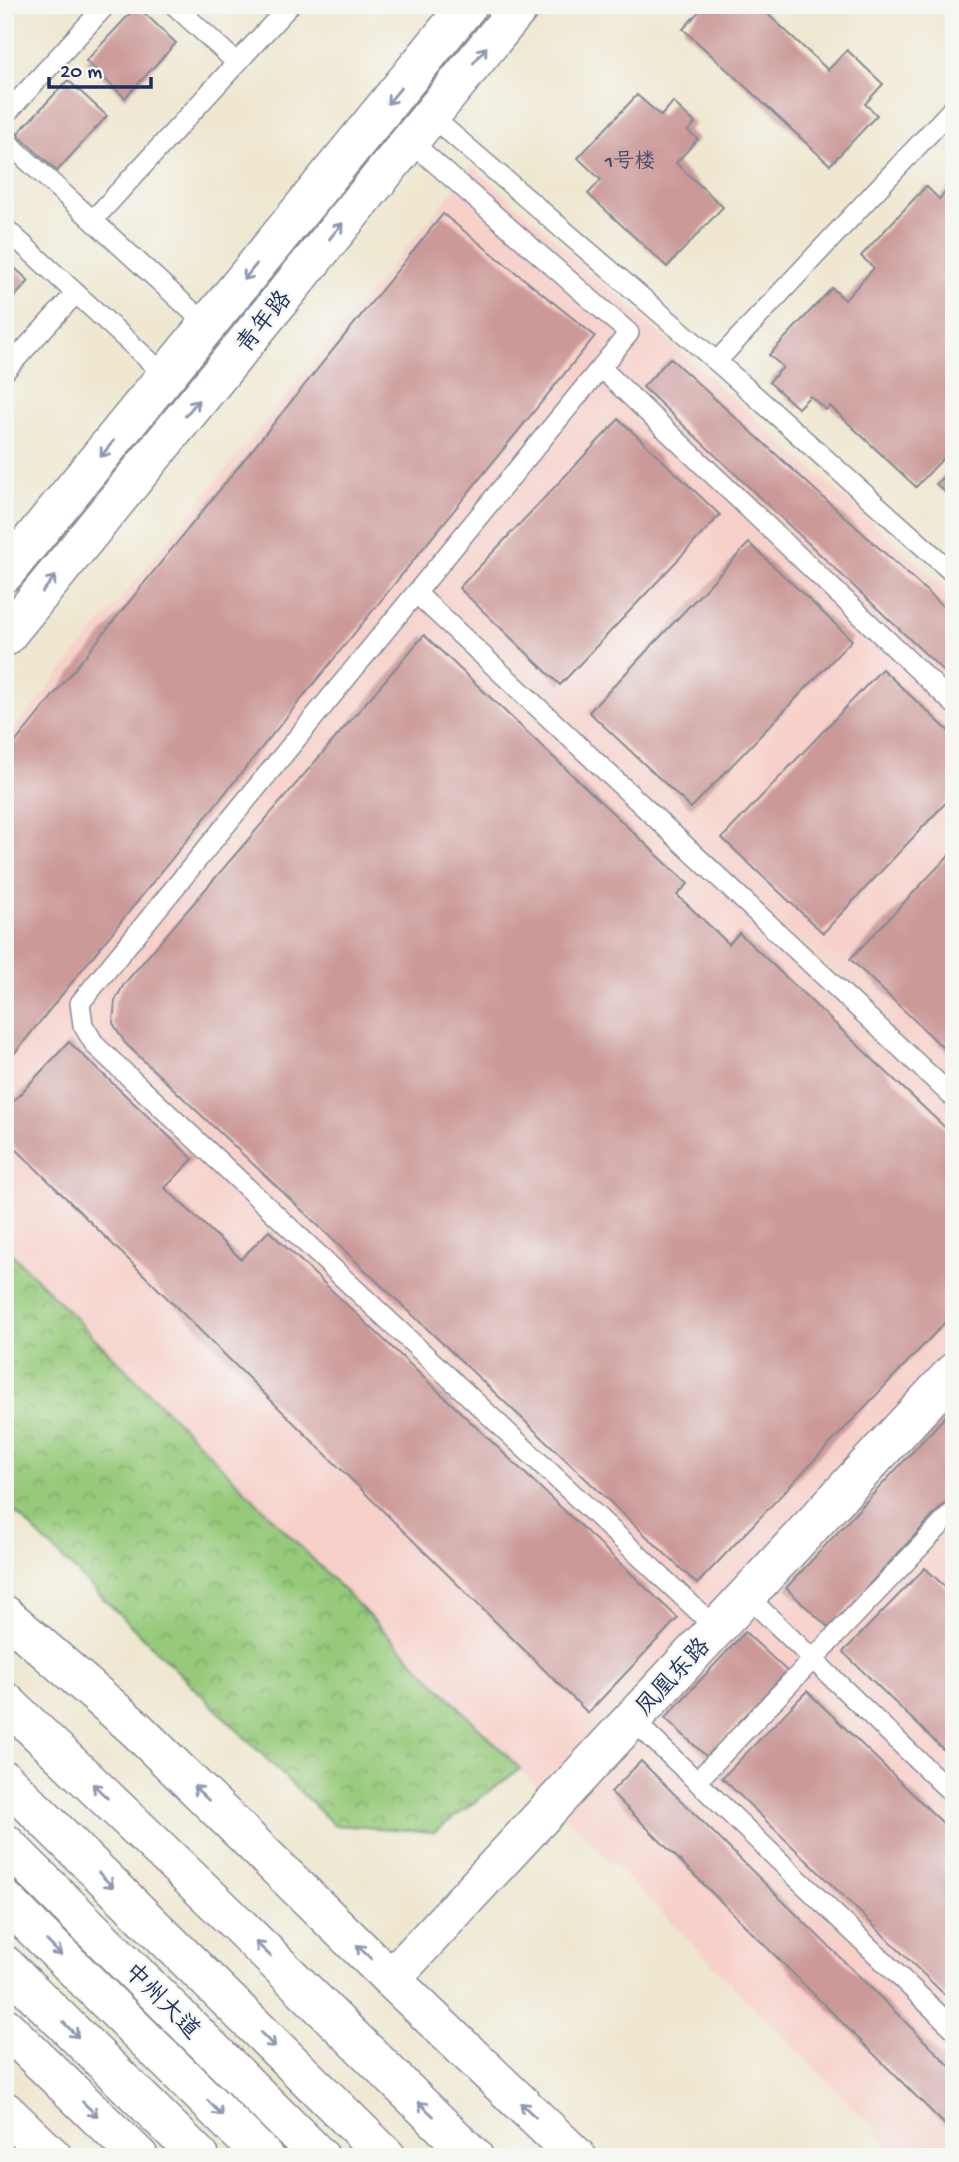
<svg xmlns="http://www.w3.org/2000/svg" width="959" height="2162" font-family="'Gochi Hand','LXGW WenKai TC',sans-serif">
<defs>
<pattern id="park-crowns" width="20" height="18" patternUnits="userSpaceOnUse" patternTransform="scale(1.75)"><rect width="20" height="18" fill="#96ca7a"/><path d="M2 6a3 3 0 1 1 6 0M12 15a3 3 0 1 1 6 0" fill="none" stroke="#7aa467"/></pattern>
</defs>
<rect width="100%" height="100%" fill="#f6f6f2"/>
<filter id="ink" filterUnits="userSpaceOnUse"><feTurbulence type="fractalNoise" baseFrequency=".0143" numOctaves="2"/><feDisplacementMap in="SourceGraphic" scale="14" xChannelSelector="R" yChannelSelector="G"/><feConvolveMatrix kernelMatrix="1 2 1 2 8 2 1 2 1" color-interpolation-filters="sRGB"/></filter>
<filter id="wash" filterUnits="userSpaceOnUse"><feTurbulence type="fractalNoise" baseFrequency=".00686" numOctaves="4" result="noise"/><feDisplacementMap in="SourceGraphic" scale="28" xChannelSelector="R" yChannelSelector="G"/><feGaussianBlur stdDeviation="1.57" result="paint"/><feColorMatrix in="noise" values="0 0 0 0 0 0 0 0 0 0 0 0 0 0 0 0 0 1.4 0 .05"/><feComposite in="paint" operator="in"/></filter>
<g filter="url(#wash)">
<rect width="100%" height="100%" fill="#efe7d0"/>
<!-- built -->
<path fill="#f7d0ca" d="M473,166L954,596V2157H902L5,1247V741Z"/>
<!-- park -->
<path fill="url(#park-crowns)" stroke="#587c6c" stroke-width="2" d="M5,1247L520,1769L434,1832L334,1825L5,1502Z"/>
<g id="blocks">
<!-- building -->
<path fill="#cb9998" d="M705,5H758L828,70L847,50L883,84L865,104L877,115L830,165L683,29Z
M137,6L176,43L125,98L86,61Z
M68,80L107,116L57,171L17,134Z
M637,95L661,116L673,102L695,123L688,131L698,139L676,163L723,207L667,267L588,194L601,180L578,158Z
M954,183V456L949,452L916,487L830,406L826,410L810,396L798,408L769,382L783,367L769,355L832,288L845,300L874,268L861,256L926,186L939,199Z
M443,214L595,336L5,1065V755Z
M5,259L29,281L5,307Z
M670,358L954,616V681L643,387Z
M619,419L720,515L560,685L459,588Z
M954,465V500L936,484Z
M749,543L852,640L691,808L589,712Z
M424,635L688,884L677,895L729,944L739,933L954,1136V1313L697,1584L125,1043L113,1023L115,1001L124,984Z
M882,669L954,736V794L823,933L722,838Z
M954,850V1054L952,1056L850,959Z
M69,1042L193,1159L165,1188L241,1259L269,1231L678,1618L588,1713L5,1138V1110Z
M954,1407V1493L829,1628L786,1588Z
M925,1568L954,1595V1760L843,1652Z
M745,1632L787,1671L707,1757L665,1718Z
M807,1691L954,1834V2004L722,1778Z
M641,1761L954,2070V2134L611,1792Z"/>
</g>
</g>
<g filter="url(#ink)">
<use href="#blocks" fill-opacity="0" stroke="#858b97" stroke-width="2"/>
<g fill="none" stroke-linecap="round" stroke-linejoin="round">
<defs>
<path id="lane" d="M174,5L237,63
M5,115L106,5
M431,116L724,368L954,574
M5,140L207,325
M410,141L629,333L80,1003L83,1025L95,1045L716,1628
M93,220L290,5
M5,228L166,376
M717,361L954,107
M601,368L954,704
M5,371L76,293
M416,593L954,1098
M746,1595L954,1795
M632,1719L954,2029
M697,1781L954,1511"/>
<path id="street" d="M391,1979L954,1372"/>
<path id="secondary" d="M5,573L468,5
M5,637L521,5
M5,1615L135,1728L391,1979L577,2157
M5,2111L53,2157"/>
<path id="highway" d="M5,1701L217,1904L474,2157
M5,1780L387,2157
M5,1843L320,2157
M5,1900L264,2157
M5,1965L200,2157
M5,2027L139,2157"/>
</defs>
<!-- lane casing -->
<use href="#lane" stroke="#858b97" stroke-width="22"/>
<!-- street casing -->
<use href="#street" stroke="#858b97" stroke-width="41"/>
<!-- secondary casing -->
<use href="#secondary" stroke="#858b97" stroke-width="41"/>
<!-- highway casing -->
<use href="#highway" stroke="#858b97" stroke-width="41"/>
<!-- lane -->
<use href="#lane" stroke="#fff" stroke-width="19"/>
<!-- street -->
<use href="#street" stroke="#fff" stroke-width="38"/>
<!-- secondary -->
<use href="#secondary" stroke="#fff" stroke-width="38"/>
<!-- highway -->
<use href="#highway" stroke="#fff" stroke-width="38"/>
</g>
<!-- one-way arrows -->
<defs><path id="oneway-shaft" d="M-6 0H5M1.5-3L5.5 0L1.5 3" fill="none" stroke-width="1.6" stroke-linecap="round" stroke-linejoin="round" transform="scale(1.75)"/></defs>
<g stroke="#8d97ae">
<use href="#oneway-shaft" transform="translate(480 55) rotate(-51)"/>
<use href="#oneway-shaft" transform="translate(394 96) rotate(129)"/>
<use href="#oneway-shaft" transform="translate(336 231) rotate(-51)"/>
<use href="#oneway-shaft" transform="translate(250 272) rotate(129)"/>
<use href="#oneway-shaft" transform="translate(192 408) rotate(-51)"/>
<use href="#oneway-shaft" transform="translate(107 449) rotate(129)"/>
<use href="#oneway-shaft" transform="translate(49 584) rotate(-51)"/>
<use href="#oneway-shaft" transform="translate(100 1791) rotate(-136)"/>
<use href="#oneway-shaft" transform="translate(201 1793) rotate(-136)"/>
<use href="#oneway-shaft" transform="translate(106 1880) rotate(45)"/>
<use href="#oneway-shaft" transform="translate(54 1948) rotate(45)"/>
<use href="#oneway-shaft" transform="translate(263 1949) rotate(-136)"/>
<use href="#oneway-shaft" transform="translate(364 1952) rotate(-136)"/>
<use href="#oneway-shaft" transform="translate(71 2030) rotate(45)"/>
<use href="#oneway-shaft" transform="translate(268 2040) rotate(45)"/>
<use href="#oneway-shaft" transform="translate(215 2108) rotate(45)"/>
<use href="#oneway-shaft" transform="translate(90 2109) rotate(44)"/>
<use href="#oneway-shaft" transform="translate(426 2109) rotate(-136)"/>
<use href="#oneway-shaft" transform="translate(528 2110) rotate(-136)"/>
</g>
</g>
<g text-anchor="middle" stroke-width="5" stroke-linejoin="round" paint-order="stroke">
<!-- number labels -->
<g font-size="21" fill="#474a6c">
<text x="630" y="167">1号楼</text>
</g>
<!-- street labels -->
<g font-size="24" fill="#1b2f5e" stroke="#f6f6f2">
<text transform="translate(263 321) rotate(-51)" y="8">青年路</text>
<text transform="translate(672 1676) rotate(-47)" y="8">凤凰东路</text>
<text transform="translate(163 2000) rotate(45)" y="8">中州大道</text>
</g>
</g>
<!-- margin -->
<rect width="959" height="2162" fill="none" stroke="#f6f6f2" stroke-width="28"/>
<!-- scale -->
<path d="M49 77v10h102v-10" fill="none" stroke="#1b2f5e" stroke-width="3.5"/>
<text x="60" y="77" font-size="21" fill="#1b2f5e" stroke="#f6f6f2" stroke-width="5" paint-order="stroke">20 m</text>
</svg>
